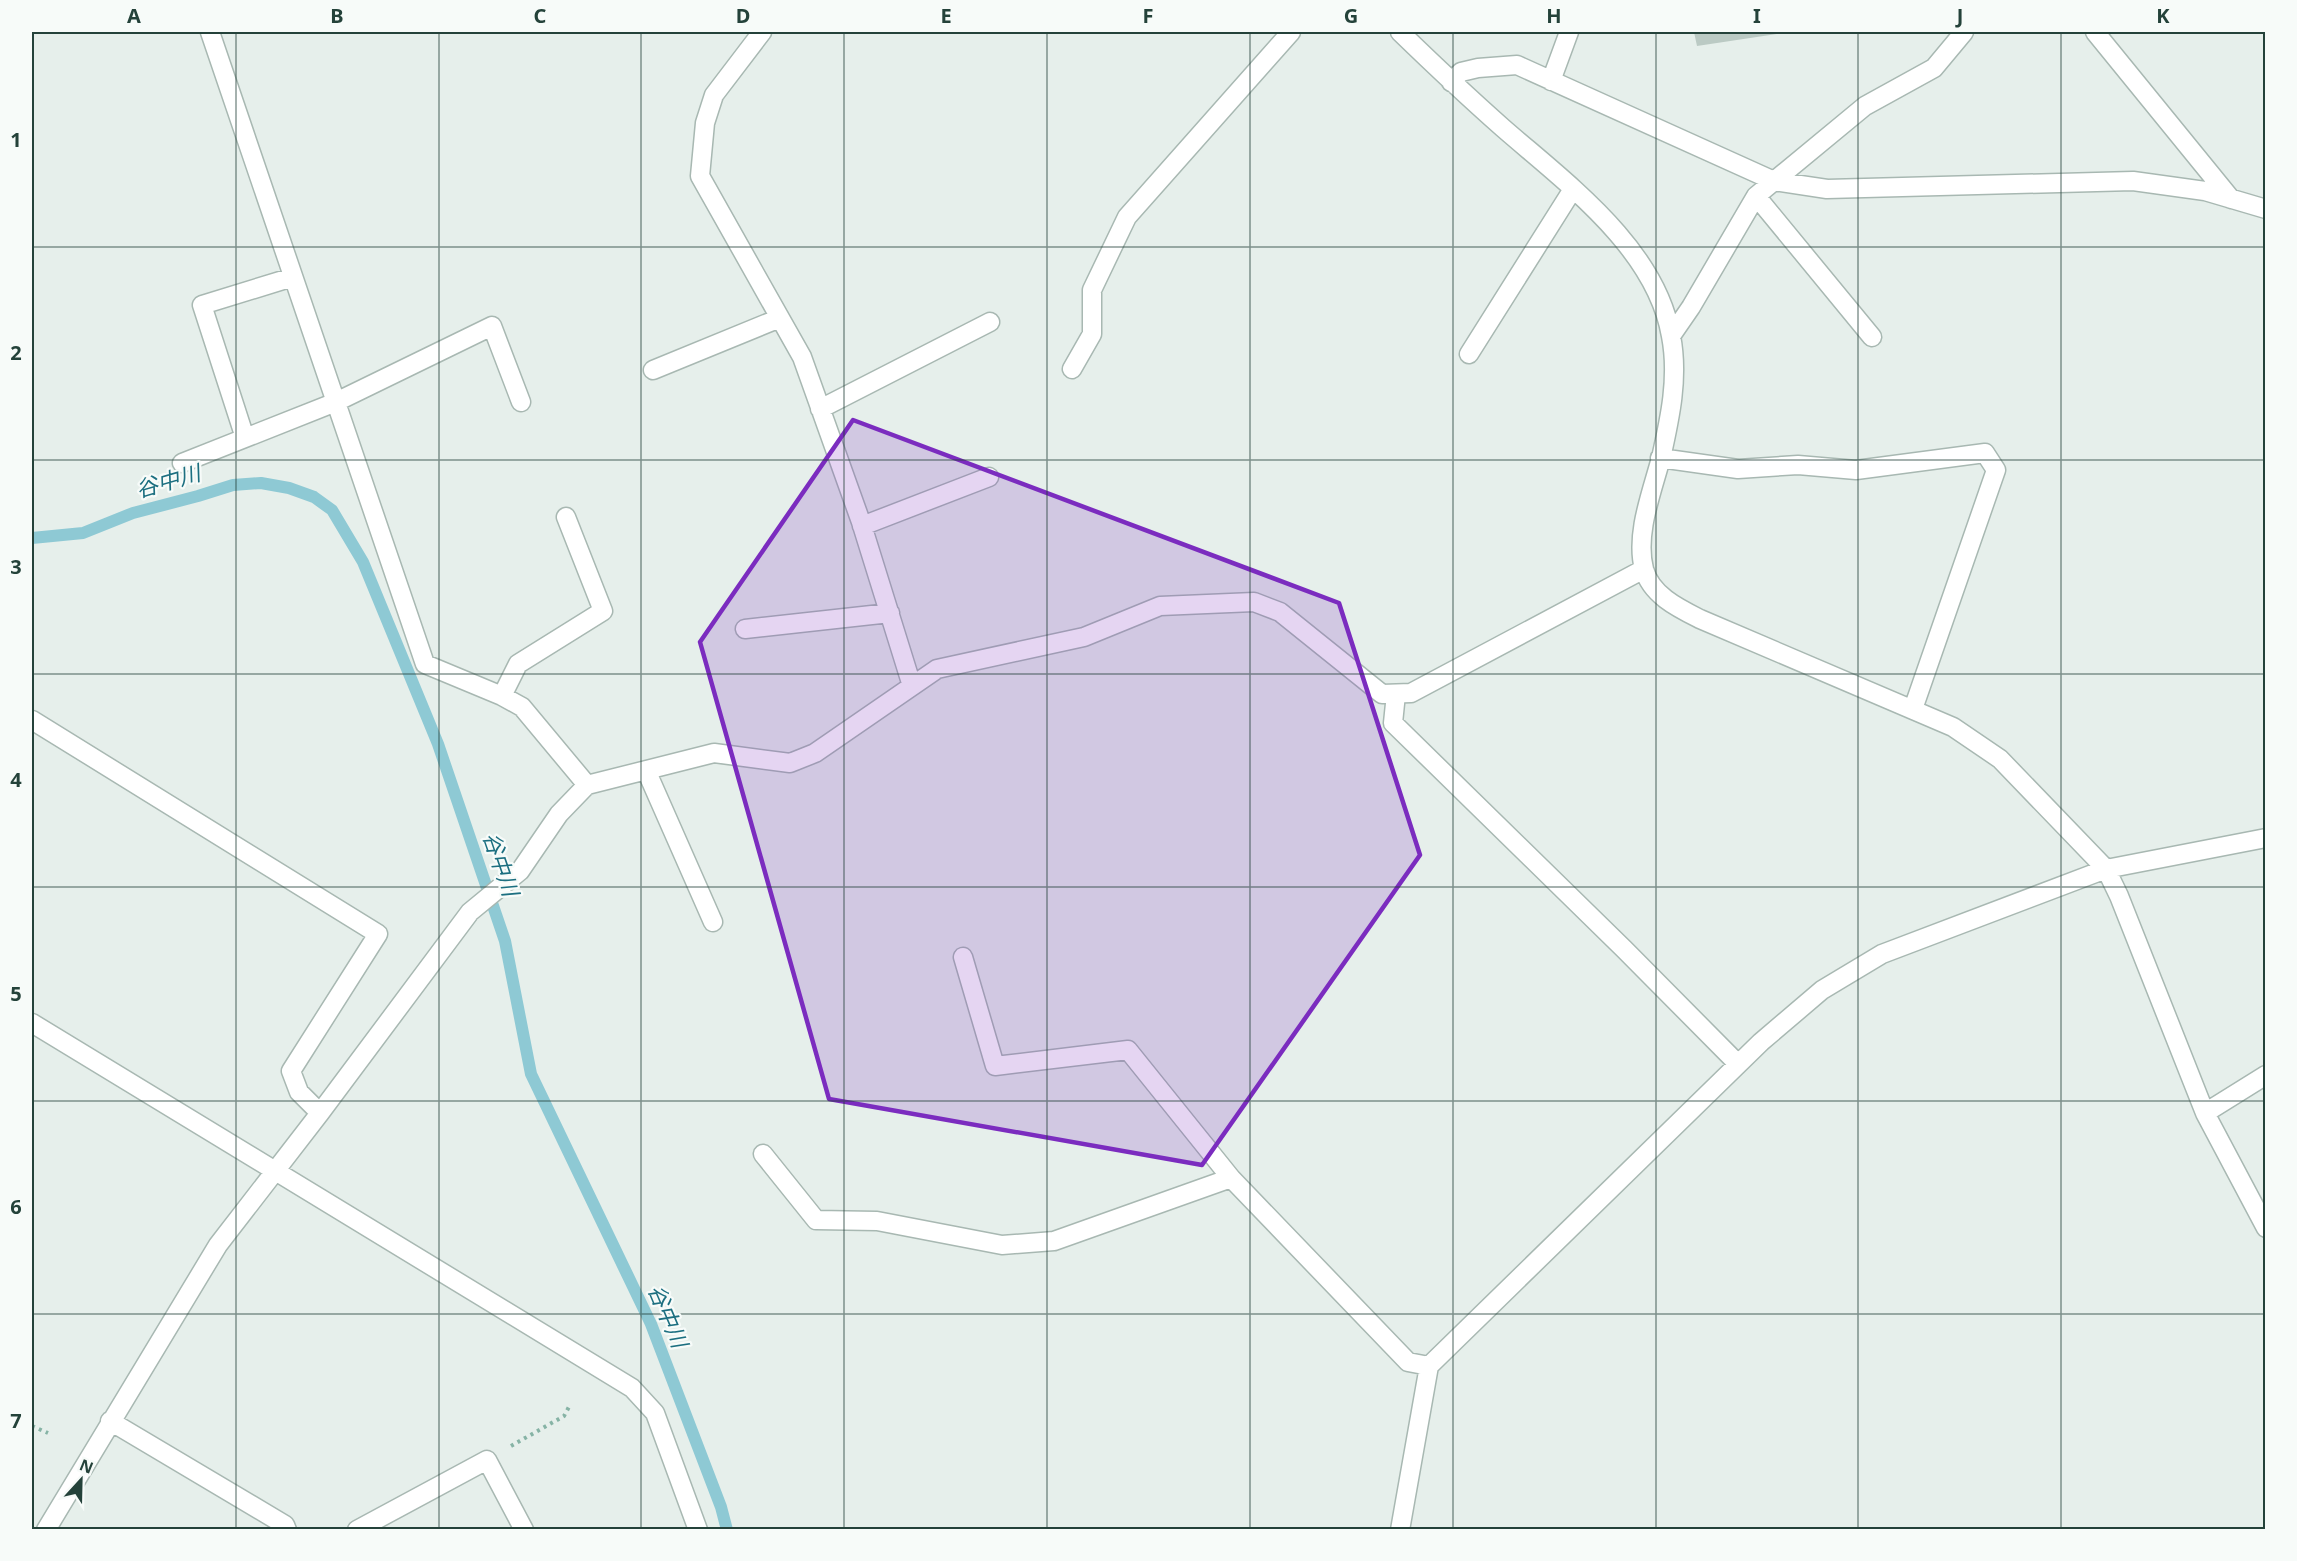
<svg xmlns="http://www.w3.org/2000/svg" width="2297" height="1561" font-family="'Noto Sans','Noto Sans JP',sans-serif">
<rect width="100%" height="100%" fill="#e6efeb"/>
<g fill="none" stroke-linecap="round" stroke-linejoin="round">
<!-- stream -->
<path stroke="#8ec9d4" stroke-width="12" d="M32,538L83,533L133,513L198,496L233,485L261,483L289,488L314,497L332,510L363,562L438,744L505,941L531,1074L651,1324L721,1507L727,1530"/>
</g>
<!-- building -->
<path fill="#bbcac4" d="M1694,32H1784V33L1697,46Z"/>
<g fill="none" stroke-linecap="round" stroke-linejoin="round">
<defs>
<path id="minor" d="M762,32L714,95L705,123L700,176L802,357L861,522L912,686
M1400,32C1434,65 1468,97 1503,128C1566,183 1656,248 1671,336C1679,377 1670,418 1661,458C1652,492 1635,534 1644,569C1651,595 1678,608 1700,619L1953,727L2000,759L2106,869L2119,896L2205,1113L2266,1228
M2095,32L2231,199
M1551,81L1569,32
M1451,82L1461,72L1478,68L1517,65L1774,181L1827,189L2133,181L2205,191L2266,209
M1756,196L1872,337
M1671,336L1691,307L1756,196L1865,106L1934,68L1964,32
M1469,354L1573,189
M1072,369L1092,334V290L1127,217L1291,32
M653,370L780,318
M820,409L990,322
M245,438L202,305L293,277
M1660,458L1738,469L1798,465L1856,470L1985,453L1996,470L1913,709
M182,463L336,402L492,326L521,402
M862,526L989,477
M745,629L890,613
M1396,694L1393,723L1624,949L1738,1064
M502,696L518,664L603,611L566,517
M32,720L378,934L291,1071L299,1092L320,1113
M646,770L713,922
M587,785L714,753L790,763L815,753L937,669L1084,637L1160,606L1254,602L1280,612L1382,694L1411,693L1644,569
M963,957L995,1066L1128,1050L1231,1178
M32,1023L632,1388L655,1413L698,1530
M2205,1113L2266,1075
M763,1154L816,1220L877,1221L1002,1245L1054,1241L1231,1178L1408,1362L1429,1366
M110,1421L285,1525L287,1530
M46,1530L218,1245L320,1113L470,912L520,871L559,814L587,785L522,707L502,696L425,664L210,32
M357,1530L487,1460L524,1530
M1400,1530L1429,1366L1761,1042L1822,990L1882,954L2106,869L2266,838"/>
</defs>
<!-- minor casing -->
<use href="#minor" stroke="#a8b8b2" stroke-width="21"/>
<!-- path -->
<path stroke="#86b3a5" stroke-width="4" stroke-dasharray="3 4.5" stroke-linecap="butt" d="M32,1426L48,1433
M511,1446L564,1416L570,1405"/>
<!-- minor -->
<use href="#minor" stroke="#fff" stroke-width="18"/>
</g>
<!-- marked area -->
<path fill="#7b2cbf" fill-opacity="0.2" stroke="#7b2cbf" stroke-width="4.5" stroke-linejoin="round" d="M853,420L1339,603L1420,855L1202,1165L829,1099L700,642Z"/>
<!-- grid -->
<path fill="none" stroke="#24423a" stroke-width="1.5" stroke-opacity="0.55" d="M236,32V1530M439,32V1530M641,32V1530M844,32V1530M1047,32V1530M1250,32V1530M1453,32V1530M1656,32V1530M1858,32V1530M2061,32V1530M32,247H2266M32,460H2266M32,674H2266M32,887H2266M32,1101H2266M32,1314H2266"/>
<g text-anchor="middle" stroke-width="4.5" stroke-linejoin="round" paint-order="stroke">
<!-- water labels -->
<g font-size="22" font-style="italic" fill="#1c6f80" stroke="#f7fbf9">
<text transform="translate(168 481) rotate(-16)" y="8">谷中川</text>
<text transform="translate(501 864) rotate(71)" y="8">谷中川</text>
<text transform="translate(668 1316) rotate(67)" y="8">谷中川</text>
</g>
</g>
<!-- border -->
<rect width="2297" height="1561" fill="none" stroke="#f7fbf9" stroke-width="66"/>
<!-- north arrow -->
<g transform="translate(81 1480) rotate(22)" stroke="#f7fbf9" stroke-width="4.5" paint-order="stroke">
<path d="M0-4.5L10 22L0 15L-10 22Z" fill="#24423a"/>
<text y="-9" font-size="16" font-weight="bold" text-anchor="middle" fill="#24423a">N</text>
</g>
<rect x="33" y="33" width="2231" height="1495" fill="none" stroke="#24423a" stroke-width="2"/>
<g font-size="20" text-anchor="middle" font-weight="bold" fill="#24423a">
<text x="134" y="23">A</text>
<text x="337" y="23">B</text>
<text x="540" y="23">C</text>
<text x="743" y="23">D</text>
<text x="946" y="23">E</text>
<text x="1148" y="23">F</text>
<text x="1351" y="23">G</text>
<text x="1554" y="23">H</text>
<text x="1757" y="23">I</text>
<text x="1960" y="23">J</text>
<text x="2163" y="23">K</text>
<text x="16" y="147">1</text>
<text x="16" y="360">2</text>
<text x="16" y="574">3</text>
<text x="16" y="787">4</text>
<text x="16" y="1001">5</text>
<text x="16" y="1214">6</text>
<text x="16" y="1428">7</text>
</g>
</svg>
